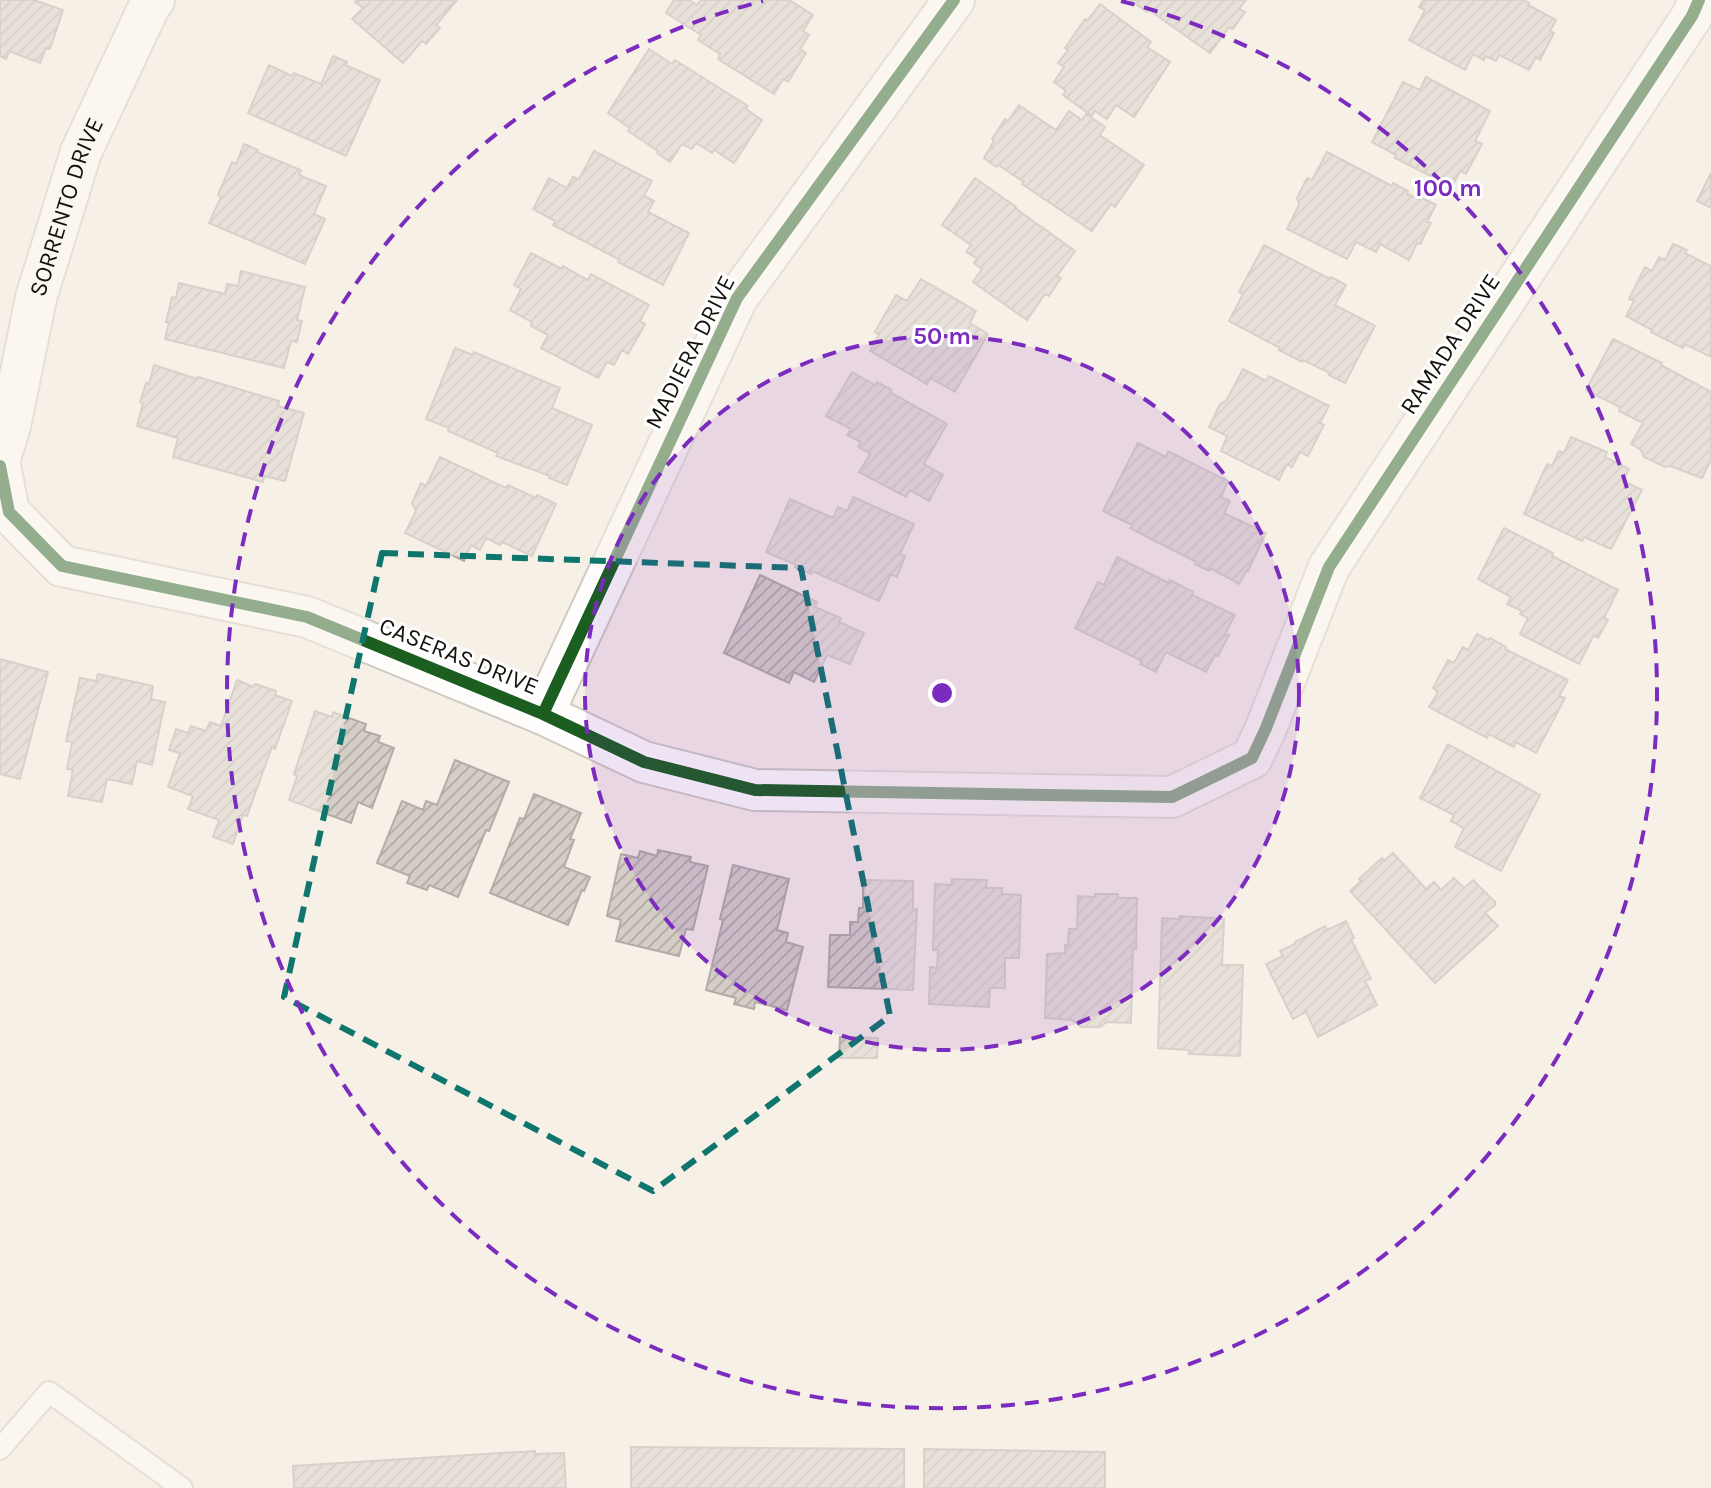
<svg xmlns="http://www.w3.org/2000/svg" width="1711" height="1488" font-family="Karla,sans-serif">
<defs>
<pattern id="building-hatch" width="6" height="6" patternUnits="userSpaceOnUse" patternTransform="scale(2)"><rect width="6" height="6" fill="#d4cec7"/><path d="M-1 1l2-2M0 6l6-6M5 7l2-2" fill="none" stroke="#b5b0aa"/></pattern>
</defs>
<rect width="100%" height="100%" fill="#f7f0e7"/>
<!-- building -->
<path fill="url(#building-hatch)" stroke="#b1aca6" stroke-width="2" d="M0,0H34L63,10L50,49L46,48L40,63L9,51L6,59L0,56Z
M356,0H457L436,25L440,28L426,44L422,41L403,63L352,19L363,8L355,2Z
M674,0H689L697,5L701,0H789L813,15L803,31L809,35L800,49L806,53L788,82L783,79L774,94L718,59L720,54L698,40L701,35L666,13Z
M1130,0H1246L1239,9L1245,12L1233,29L1229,27L1210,53L1149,10L1147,12Z
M1423,0H1523L1529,3L1528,5L1556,20L1550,31L1554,33L1540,60L1536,57L1529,70L1499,55L1496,61L1485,56L1484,60L1473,54L1465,70L1409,40L1425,10L1419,7Z
M1100,4L1151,42L1147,47L1170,62L1134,117L1116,105L1107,119L1095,111L1092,116L1063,95L1066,91L1054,82L1064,67L1058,63L1068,50L1065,48L1085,19L1087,21Z
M649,49L672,64L675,60L748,106L746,109L762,120L734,163L714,150L712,153L696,143L692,149L682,144L670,162L657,153L658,151L628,131L630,128L608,113Z
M333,56L347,62L345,65L380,80L346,156L248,113L269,65L292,76L294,73L321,84Z
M1426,77L1490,111L1475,141L1482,144L1466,174L1460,171L1452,187L1395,158L1396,155L1372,142L1403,82L1420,90Z
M1019,105L1056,130L1069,111L1082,120L1086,114L1105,127L1100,135L1144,165L1115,207L1111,204L1092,231L1022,184L1024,182L998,165L996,167L984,158L994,141L992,139L1005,119L1008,121Z
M244,144L258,150L257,152L301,170L299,175L326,186L314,214L325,219L305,264L209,223L221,197L218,195L232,162L236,164Z
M594,151L652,181L644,196L654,201L648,212L689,233L663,285L618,262L620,260L553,225L555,221L533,209L549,178L567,188L573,177L579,179Z
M1327,152L1392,186L1393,183L1408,191L1407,194L1419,199L1420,197L1436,205L1427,222L1431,223L1420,244L1417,243L1409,260L1380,244L1376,252L1356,242L1347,259L1287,229L1299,205L1297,198L1307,178L1312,180Z
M1711,173V208L1697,201Z
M975,178L1016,207L1015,208L1075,251L1057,276L1061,278L1049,296L1045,294L1027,320L973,282L982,269L974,263L977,258L966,252L971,245L942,225Z
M1673,244L1687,250L1685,253L1711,266V357L1685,344L1683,348L1651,332L1652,330L1626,316L1634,301L1629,299L1645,267L1652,271L1659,257L1665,260Z
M1264,245L1330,279L1331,277L1346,285L1335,305L1375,326L1345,383L1329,375L1330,373L1303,360L1302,362L1279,350L1280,348L1229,321L1243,294L1239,292Z
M531,253L562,269L563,266L588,280L591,274L649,305L640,321L645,324L628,354L622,350L614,365L607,362L598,378L541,348L548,335L531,326L532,322L510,310L521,289L514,285Z
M241,271L305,287L297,320L302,321L297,342L291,341L284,368L165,339L169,322H166L172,297L176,298L179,283L225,294L227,284L238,286Z
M921,279L976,311L970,323L988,334L955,392L930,378L927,384L870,351L879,335L875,332L896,295L907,301Z
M1613,339L1662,363L1661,365L1711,392V460L1702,478L1670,466L1665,467L1644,457L1641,450L1631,444L1643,423L1619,411L1620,407L1586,390Z
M455,348L473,355L474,352L560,388L552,408L592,425L567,485L549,478L550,476L496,456L498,453L448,431L449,428L426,419Z
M154,365L197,379L198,377L279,401L278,406L304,413L285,481L264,476L263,482L173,457L178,438L137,426L143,403L140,402L146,383L149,384Z
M1243,369L1266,381L1269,376L1329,406L1320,423L1324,425L1308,456L1300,452L1292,467L1287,464L1279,480L1221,451L1227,436L1209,427L1220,404L1226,401Z
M852,372L875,385L877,382L892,390L890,392L947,424L924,464L943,475L929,501L910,490L906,497L859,472L870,454L858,447L861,442L847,435L851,429L826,416Z
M1571,437L1607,452L1605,457L1629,469L1623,481L1642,490L1611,549L1584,537L1582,541L1524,514L1547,464L1552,466L1559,451L1564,453Z
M1138,443L1166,457L1168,451L1228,481L1221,497L1230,501L1224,513L1266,533L1248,571L1247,570L1239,584L1210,568L1209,571L1195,564L1196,562L1130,528L1132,525L1103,511Z
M440,457L506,488L508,485L536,498L537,495L556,504L532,556L502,542L500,545L486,538L480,550L471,545L464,561L405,533L416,511L412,503L421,483L426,486Z
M853,497L914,524L900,554L905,556L897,577L891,574L879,601L812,571L811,574L795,567L796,565L766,552L790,499L833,518L838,507L847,511Z
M1504,528L1553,553L1552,556L1618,590L1604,618L1608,620L1598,638L1594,635L1579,664L1520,634L1528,618L1520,614L1522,611L1507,604L1511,597L1478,579Z
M1117,557L1169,583L1170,580L1193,592L1192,595L1235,615L1225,634L1229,635L1218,656L1215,655L1206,672L1166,652L1156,672L1140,664L1142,661L1075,628L1098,582L1104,585Z
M760,575L817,602L815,607L841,618L839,622L864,633L850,664L827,655L814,682L794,672L789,683L724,653Z
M1477,634L1488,640L1490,638L1506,647L1505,649L1568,680L1559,696L1565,698L1536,753L1516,742L1514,747L1489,734L1487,738L1429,707L1438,692L1433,688L1448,660L1454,663L1463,647L1468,650Z
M0,659L48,672L20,779L0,774Z
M98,674L153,686L151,699L165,702L152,765L137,761L132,784L107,779L102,802L68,796L73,770L67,769L72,742L66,741L80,678L96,681Z
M237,680L253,687L255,684L276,691L275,695L292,701L275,749L272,747L247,816L243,815L233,844L213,837L219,820L188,809L193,796L168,787L180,753L169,750L176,729L188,733L191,726L206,731L210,722L221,726Z
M315,711L332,717L333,712L366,724L364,731L380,736L378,742L394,748L372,808L358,802L351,823L289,800L297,776L294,774Z
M1448,744L1540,795L1501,871L1455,847L1464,828L1451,821L1454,815L1420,798Z
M455,760L509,782L489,831L486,830L458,897L429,885L427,890L407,883L410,876L377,863L402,801L423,810L426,801L437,805Z
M534,794L581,813L570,839L574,840L564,867L590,877L584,891L582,890L568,925L490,893L520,818L524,819Z
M658,850L691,857L690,862L708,866L693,930L686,929L679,956L616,941L621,920L607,916L621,854L638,858L640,851L657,856Z
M1393,853L1426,889L1434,882L1441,890L1454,878L1464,888L1473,880L1495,902V905L1485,913L1498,926L1435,983L1350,891L1361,881L1359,879L1382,858L1384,861Z
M733,865L789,879L777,930L788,933L786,942L803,947L787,1010L755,1002L754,1009L734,1004L736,998L706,990L723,920L720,919Z
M952,879L987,880L986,888H1002V894L1021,895L1019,958H1005V988H990L989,1007L929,1004L930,967L937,968L938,950H933L935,884L951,885Z
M863,880L913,881V909H917L913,990L828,987L830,935H850V922H858L859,908H863Z
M1095,894H1118V898H1137L1136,949L1133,948L1131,1023L1107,1022L1100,1027H1081L1072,1020L1045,1018L1047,954L1065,953V945H1068L1069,929H1077L1078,896L1095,897Z
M1180,916L1224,919L1222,965H1243L1240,1056L1189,1054V1050L1158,1048L1162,918L1179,919Z
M1346,921L1354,938L1351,939L1371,979L1365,981L1377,1005L1318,1037L1306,1012L1293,1019L1266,964L1283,956L1280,951L1295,944V942L1325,926L1327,930Z
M840,1037L878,1038L877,1058H839Z
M631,1447L904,1449V1488H631Z
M924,1449L1105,1452V1488H924Z
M535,1451V1454L564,1453L566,1488H294L293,1466Z"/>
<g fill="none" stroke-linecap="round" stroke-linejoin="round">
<defs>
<path id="lane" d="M0,1449L49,1392L182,1488"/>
<g id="street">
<path id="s1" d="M0,458L10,426L36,298L81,152L149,7L154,0"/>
<path d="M0,466L9,512L62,566L307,617L543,714L644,762L755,790L1172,797L1252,758L1266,728L1329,567L1692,16L1699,0"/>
<path d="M543,714L737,298L954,0"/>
</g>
</defs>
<!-- lane casing -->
<use href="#lane" stroke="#cfcac2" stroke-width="24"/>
<!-- street casing -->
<use href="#street" stroke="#cfcac2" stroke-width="44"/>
<!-- lane -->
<use href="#lane" stroke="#fefdfb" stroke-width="20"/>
<!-- street -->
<use href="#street" stroke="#fefdfb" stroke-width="40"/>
<defs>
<path id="cycleway" d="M0,466L9,512L62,566L307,617L543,714L644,762L755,790L1172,797L1252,758L1266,728L1329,567L1692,16L1699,0
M543,714L737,298L954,0"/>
</defs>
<!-- cycleway casing -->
<use href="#cycleway" stroke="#fff" stroke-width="17"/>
<!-- cycleway -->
<use href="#cycleway" stroke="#1b5e20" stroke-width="12"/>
</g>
<!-- marked area -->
<path d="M0 0H1711V1488H0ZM382,553L801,568L890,1016L653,1191L284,997Z" fill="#f7f0e7" fill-opacity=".55" fill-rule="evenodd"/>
<path fill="none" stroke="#0f766e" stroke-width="6" stroke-dasharray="16 10" stroke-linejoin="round" d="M382,553L801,568L890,1016L653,1191L284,997Z"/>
<!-- distance rings -->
<circle cx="942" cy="693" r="357" fill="#7b2cbf" fill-opacity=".12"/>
<g fill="none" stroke="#7b2cbf" stroke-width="4" stroke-dasharray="14 10">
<circle cx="942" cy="693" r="357"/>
<path d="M1121 1A715 715 0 1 1 763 1"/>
</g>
<g text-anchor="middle" stroke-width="6" stroke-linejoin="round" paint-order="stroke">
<!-- street labels -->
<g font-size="24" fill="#15120c" stroke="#fff">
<text dy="8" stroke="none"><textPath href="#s1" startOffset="260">SORRENTO DRIVE</textPath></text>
<text transform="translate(1450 344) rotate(-57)" y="8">RAMADA DRIVE</text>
<text transform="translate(690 352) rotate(-63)" y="8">MADIERA DRIVE</text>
<text transform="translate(459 656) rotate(22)" y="8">CASERAS DRIVE</text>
</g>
</g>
<circle cx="942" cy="693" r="12" fill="#7b2cbf" stroke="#fff" stroke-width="4"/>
<g font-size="24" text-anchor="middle" font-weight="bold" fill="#7b2cbf" stroke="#fff" stroke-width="6" stroke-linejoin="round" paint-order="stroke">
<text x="1448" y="196">100 m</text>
<text x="942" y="344">50 m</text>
</g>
</svg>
